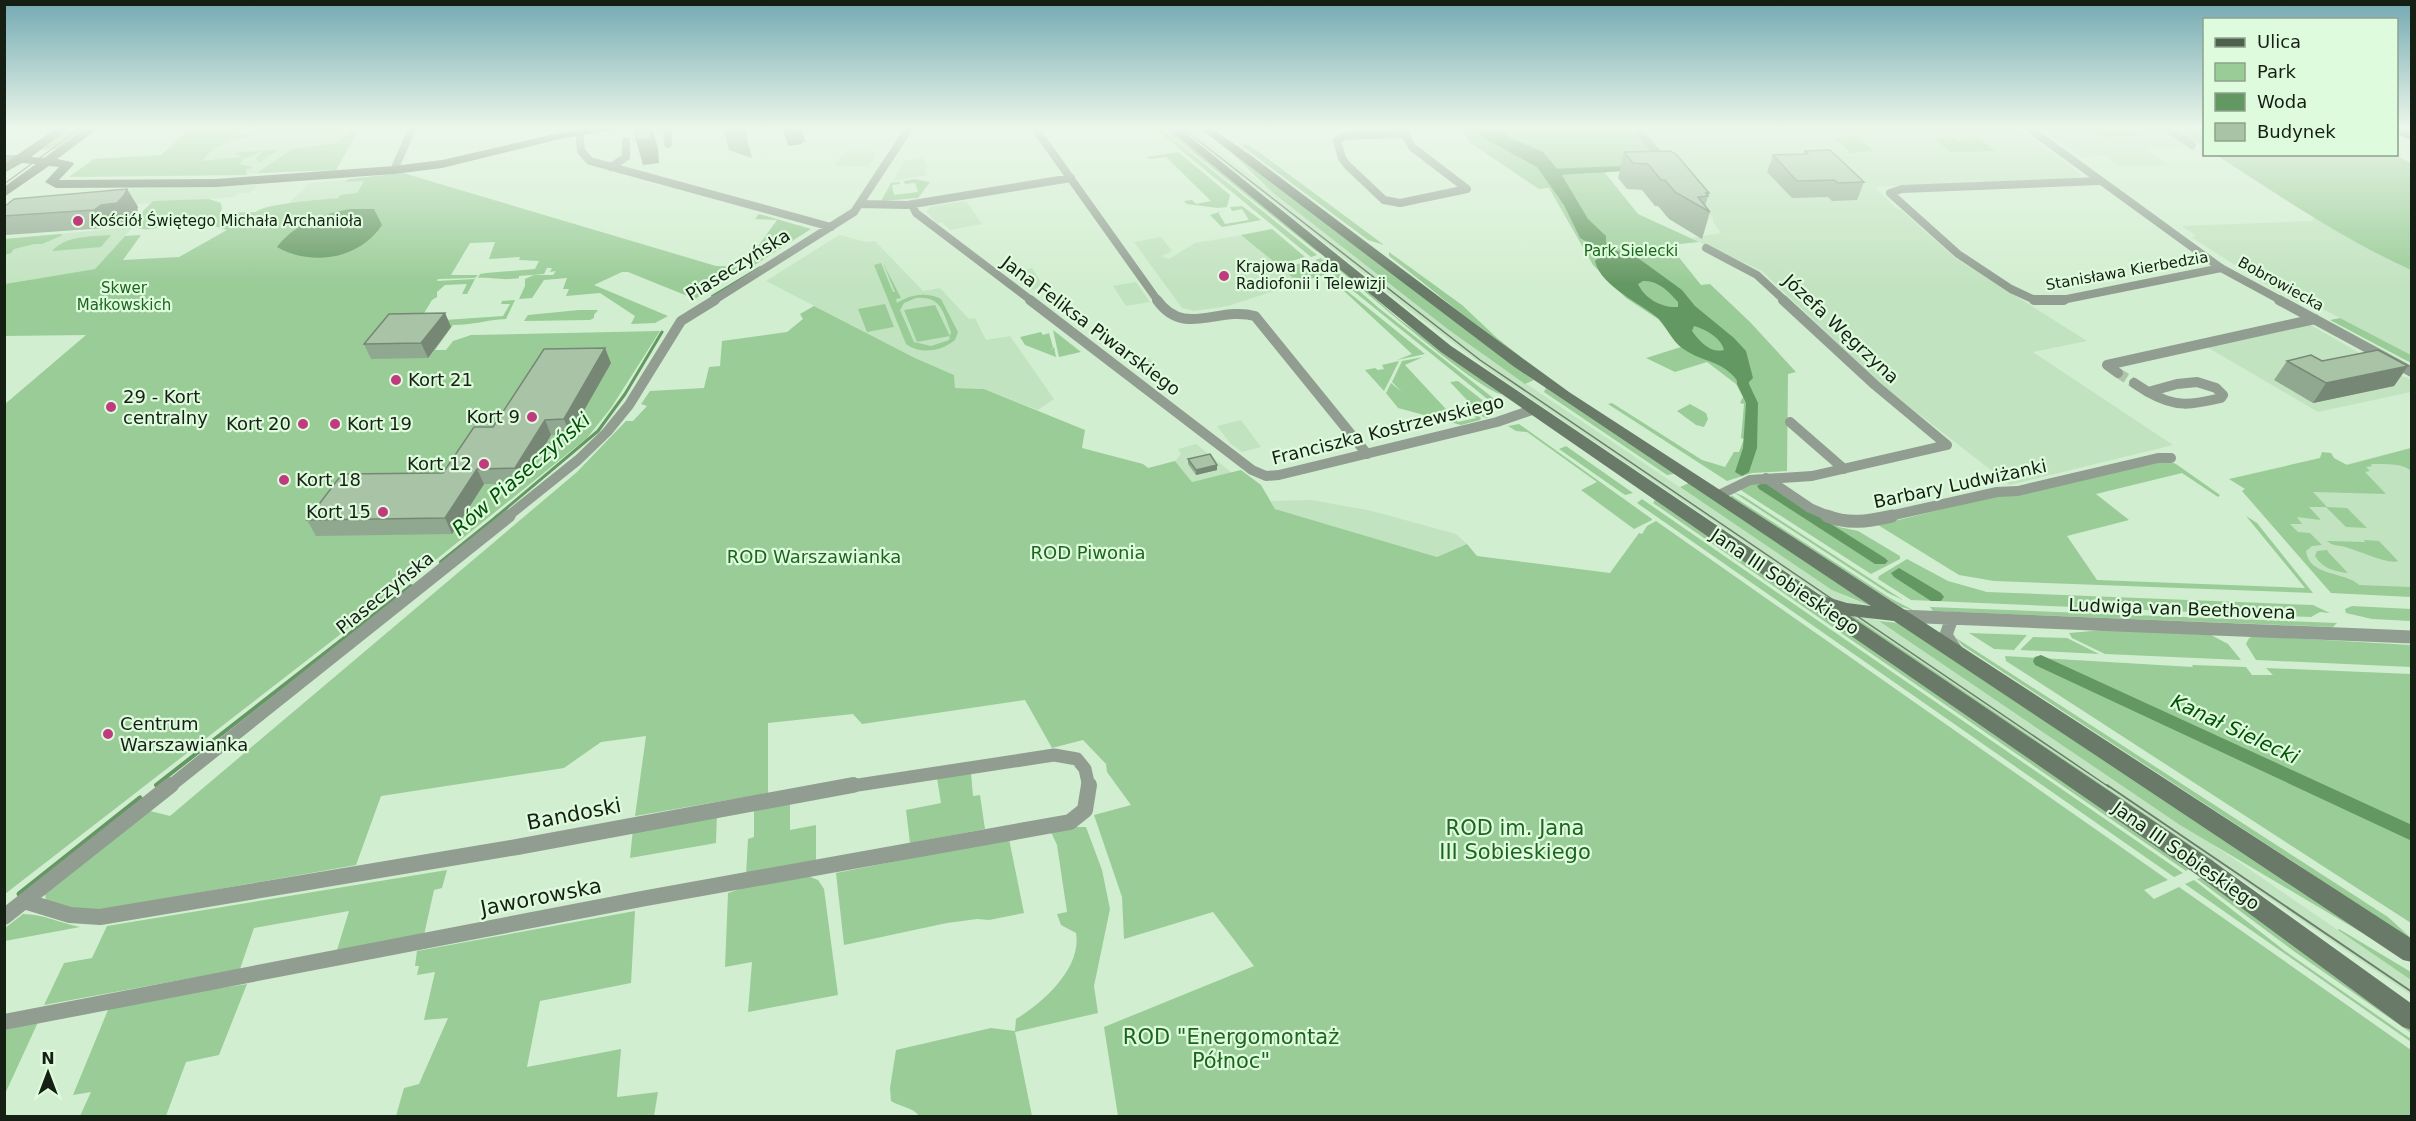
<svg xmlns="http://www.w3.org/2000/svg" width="2416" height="1121" font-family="'DejaVu Sans',sans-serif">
<rect width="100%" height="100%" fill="#d2eed0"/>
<!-- built -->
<path fill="#c2e3c0" d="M231,127H360L336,170L185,176Z
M1178,127H1188L1488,358L1828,587L1849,598L1873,607L1829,600L1496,375L1411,311Z
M1640,127H2016L2081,174L2078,178L1875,187L1896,208L1901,210L1954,257L2087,341L2033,352L2173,445L2010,485L1879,383L1762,271L1691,238L1721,233L1713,222V218Z
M2039,127H2161L2193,147L2144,148L2167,165L2120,166L2105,156L2080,157Z
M846,151L877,152L868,167L835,166Z
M923,158L928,168L924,169L927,175L893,181L905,161Z
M365,179L357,193L281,211L309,183Z
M258,185L250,193H239L234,197L122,205L98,198L110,189Z
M966,201L982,224L950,230L942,222L937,223L926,211L932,206Z
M2315,217L2389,260L2411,270V355L2315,305L2308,307L2262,282L2191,237L2196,236L2182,226L2312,221Z
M133,227L95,269L5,284V239Z
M839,235L867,242L875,241L923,291L940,288L969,319L975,318L986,340L1010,336L1054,399L1038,410L984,389L955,388L954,375L915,358L766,281Z
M1243,235L1298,283L1228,306L1194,311L1182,308L1134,242L1161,237L1172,251L1162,256L1169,259L1195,243Z
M1032,268L1044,287L1030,290L1010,275L1014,272Z
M1136,282L1150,302L1126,306L1113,286Z
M2309,324L2396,374L2411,379V392L2318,412L2207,347Z
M1149,357L1159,372L1145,375L1126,361Z
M1241,420L1261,447L1242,452L1230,443L1217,426Z
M1196,444L1232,473L1192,482L1175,461L1181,454L1178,449Z
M2411,448V592L2328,589L2242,491Z
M1312,500L1372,511L1456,534L1467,544L1437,557L1275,509L1271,501Z
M1850,614L1878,620L2173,820L2202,837L2411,980V995Z"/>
<!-- green -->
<path fill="#9acc97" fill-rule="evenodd" d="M72,127H87L57,149L40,150Z
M192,127H241L239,129L242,130L236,133L246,135L258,131L254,136C234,138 213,144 203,161L243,157L234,153L279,149L259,163L256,158L262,153L260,152L243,159L240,164L253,167L246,170L247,175L69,177L94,159L161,155Z
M324,127H360L336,170L257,173L292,149L336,143L351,131L324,130Z
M1153,127L1160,128L1317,255L1311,257Z
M1161,127L1169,129L1321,253L1316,251Z
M1462,127H1633L1665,166L1601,168L1638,214L1699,242L1669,245L1701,285L1710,284L1750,322L1796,372L1788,374L1787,471L1752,473L1727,481L1608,404L1612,403L1702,460L1725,467L1734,452H1739L1744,439L1741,438L1744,404L1740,403L1743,397L1736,384L1707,362L1675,372L1646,358L1681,347L1658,319L1626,298L1593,265L1549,188L1539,189L1469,142Z
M2124,127L2137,136L2100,137L2087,128Z
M2172,127H2204V147Z
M1858,137L1873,151L1851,153L1834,138Z
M1953,138L1957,141H1967L1965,138H1979L1995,151L1950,152L1934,139Z
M1246,144L1259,152L1384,245L1368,240L1242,146Z
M1178,152L1230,195L1227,207L1218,208L1187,204L1184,201L1192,200L1196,204L1211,201L1166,157L1149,159L1147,157Z
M1231,152L1534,380L1525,384L1449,330L1272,192Z
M2394,155L2411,163V270C2342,239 2279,195 2216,155Z
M403,173L716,266L743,267L777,220L755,219L759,214L811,229L753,266H745L692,301L690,297L628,272H622L594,285L668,316L655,323L631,324L635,316L600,293L566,296L569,289H563L567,278L544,280L532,298L519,299L525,286V279L534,275H553L556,271L550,272L552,268H547L544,274L519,276V278C502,281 494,277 478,278L480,274L486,273L535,269L539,261L519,260L520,257L489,259L495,242L470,243L451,275H478L475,278L438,279L437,281L475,279L467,294H462L467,284L445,285L437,292V297L432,300L423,315L430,321L503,316L510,304H501L502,301L515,300L506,319C487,320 473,325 453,325L435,350H446L453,341L471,335L660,331L611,408L587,438L417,575L5,894V404L86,335L5,336V284L95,269L125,236L141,235L123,260L179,257L227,230C202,220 192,226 167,228L166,225C153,230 142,232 130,224L153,201L209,199L221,203L222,209L220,213L256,212C266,203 321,200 338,198L340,195L357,193L364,181L345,182L349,179Z
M915,179L930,182L918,198L881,201L891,183L899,182L900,184L892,185L894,195L918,192L915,183L905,184L904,181Z
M1242,206L1261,220L1222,227L1210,215L1226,210L1218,212L1225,224L1249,220L1242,209L1232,211L1230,207Z
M1272,229L1305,257L1278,265L1241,235Z
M60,234L63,235L42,244H34L14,249L11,253L5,255V239Z
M111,235L101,247L52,251C67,235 89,237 111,235Z
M1389,252L1462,305L1497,338L1521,357H1517C1473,324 1432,289 1389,256Z
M1324,257L1329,258L1400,320L1502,394C1483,395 1348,277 1324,257Z
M1321,258L1380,309L1497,401L1491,402L1315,260Z
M1310,261L1327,274L1298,283L1282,268Z
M881,263L893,292H895L883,263L901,298L896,299L897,303C911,294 927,292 941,299L958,332L955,340C942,351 921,355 906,344L874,265ZM916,298C942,296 943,313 951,332L949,340L931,346L914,342L900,310L904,303Z
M1344,291H1347L1425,354L1397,360L1412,354Z
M885,304L894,327L867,332L858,309Z
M935,305L950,336L917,342L904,310Z
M814,306L915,358L954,375L955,388L984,389L1085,430L1082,448L1143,464L1148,468L1175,461L1192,482L1241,470L1261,485L1275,509L1437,557L1467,544L1477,556L1610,573L1639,533L1642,534L1647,526L1656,521L2168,880L2144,890L2154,899L2179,887L2411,1050V1116H1118L1104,1027L1254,966L1213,912L1124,939L1122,897L1094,815L1131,805L1107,772L1106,764L1083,740L1052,748L1025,700L862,724L853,714L768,723V793L635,816L646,736L601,742L564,768L381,796L356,865L94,911L75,910L46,900L45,894L150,811L170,816L577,472L626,421H633L647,406L641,404L650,391L704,388L709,367L720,366L722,341L787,332L803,319L800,314Z
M579,310H598L594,315V318L590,320L524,321L528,315Z
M2340,318L2411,355V363L2330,320Z
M1053,330L1081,352L1059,357Z
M1041,332L1043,335L1049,333L1053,347L1050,351L1054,347L1056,357L1025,345L1020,337Z
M1423,357L1405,365L1458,422L1476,418L1470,409L1481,418L1480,420L1461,425L1398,408L1386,393L1391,383L1402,392L1392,382L1402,361Z
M1399,361L1384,391L1365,370L1375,368L1378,370L1384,369L1382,365Z
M1458,381L1495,410V412L1487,418L1483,417L1450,382Z
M1546,388L1674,474L1667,475L1544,392Z
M1690,404L1706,413L1708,419L1704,427L1696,425L1677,411Z
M1519,424L1652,519V520L1634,529L1581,490L1597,482L1527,432L1516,431L1508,426Z
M1566,446L1633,493L1625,495L1559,449Z
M2411,448V471C2404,463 2383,464 2371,464L2372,466L2366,467L2370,471L2365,472L2386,494L2313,492L2327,507L2347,508L2367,528L2346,527L2326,507H2309L2321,520L2297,517L2302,524H2290L2298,532L2310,533L2322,545L2312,546L2306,551C2309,577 2345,571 2359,585L2411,587V597L2331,593L2242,491L2245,489L2229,479L2320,458L2322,452L2331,453L2334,458L2347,465Z
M2159,461H2169L2176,464L2220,495L2218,497L2182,473L2096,494L2129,520L2067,536L2097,580L2305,588L2246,516L2257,523L2313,593L1994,581L1959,575L1878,525L1996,496Z
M1761,481L1839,527L1858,531L1900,556V559L1871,574L1739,489Z
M1689,483L1873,607L1832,590L1680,487Z
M1733,492L1743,496L1903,600L1888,593Z
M1731,495L1890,598L1913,610L1901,607L1731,499Z
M1642,499L2183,873L2174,877L1637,503Z
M1655,500L2190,868L2186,871L1659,507L1653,503Z
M2364,540L2379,541L2398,561C2389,565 2357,550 2345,547C2338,545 2332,546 2327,541L2365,542Z
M2327,550L2329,553L2348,573C2335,572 2322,568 2315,556L2317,551Z
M1907,559L1948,581L1987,592L2313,605L2330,613L2320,612L2311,617L1911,600L1878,579L1879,576Z
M2352,606L2411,609V621L2372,619L2346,613L2345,609Z
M1930,607L2337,623L2333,627L1933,611Z
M1834,610L1853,616L2214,861L2211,864Z
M1879,621L1899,623L2386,947L2180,825Z
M2104,630L2211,635L2228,644L2241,660L2105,654L2072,638L2069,633Z
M1969,633L2027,635L2014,650L1994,649Z
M2254,636L2411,645V667L2256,660L2246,644L2249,638Z
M2033,637L2067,638L2099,654L2020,650Z
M1956,638L2388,917L2411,938V944L2300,866L1963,646Z
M2005,656L2193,667L2192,665L2246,667L2252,675H2273L2266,668L2411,674V923L2006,661Z
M971,773L973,796L980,795L985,829L910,843L906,810L941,803L937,778Z
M790,802V830L816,825V862L746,875L748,839L754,837V808Z
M717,814L716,843L630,858L633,829Z
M1069,827H1086L1102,870L1110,909L1094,986L1098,1013L1015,1032L1032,1116H919C913,1107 900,1107 891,1101L890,1088L896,1050L991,1028L1015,1031L1016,1019C1043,1003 1082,968 1076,933L1061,925L1057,914L1067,912L1057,845L1051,832Z
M1009,839L1024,913L989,920L977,919L947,923L844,945L836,873Z
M447,870L442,888L434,890L424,935L337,950L349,911L254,928L240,969L44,1005L64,963L92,958L107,926Z
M808,876L818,880L824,889L838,995L748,1012L752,962L725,967L728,893L746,887Z
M2203,877L2411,1028V1033L2295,952L2197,879Z
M2194,880L2285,951L2411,1039V1042L2185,884Z
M635,911L631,983L540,1001L527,1067L621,1049L617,1097L658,1092L654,1116H396L404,1088L419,1084L448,1018L424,1020L435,972L417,975L419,966H415L417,951Z
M23,914C43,914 60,923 80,927L5,941V928Z
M2339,929L2411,972V980L2338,930Z
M247,984L219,1055L186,1062L166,1116H80L91,1092L73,1095L110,1005Z
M39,1020L5,1094V1027Z"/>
<!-- water -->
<path fill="#649862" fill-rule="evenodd" d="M1473,127H1505L1508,137L1543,152L1560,172L1588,219L1606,236V242L1611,249L1638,258L1682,290L1695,306L1734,338L1746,351L1753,378L1746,385L1740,384C1723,359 1702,363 1682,348C1672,341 1667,328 1659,319C1641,303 1601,287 1595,261L1600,256L1589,243L1580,238L1564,205L1537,167L1487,140ZM1643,281C1658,280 1668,291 1678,302V307C1662,308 1645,299 1638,284ZM1694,326C1706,329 1722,339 1724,350C1711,354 1699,341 1692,331Z
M351,209H374L382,225C360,259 312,267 277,247C293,225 324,213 351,209Z"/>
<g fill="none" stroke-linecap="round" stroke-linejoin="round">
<!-- stream-far3 -->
<path stroke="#649862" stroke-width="2" d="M712,296L760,267"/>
<!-- stream-far2 -->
<path stroke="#649862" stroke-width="3" d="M496,517L598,431L625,394L662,332"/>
<!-- stream-far1 -->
<path stroke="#649862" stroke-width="4" d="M441,562L498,516
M156,785L411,586"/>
<!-- stream -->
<path stroke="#649862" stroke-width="5" d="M19,894L140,798"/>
<!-- canal -->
<path fill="#649862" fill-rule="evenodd" d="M1641,165L1644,166V170L1557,175L1561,181L1556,184L1552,183L1546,172L1551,169Z
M1742,361L1748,365L1749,384L1758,403L1757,448L1749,472L1742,476L1735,472L1743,448L1746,403L1737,384L1736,365Z
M1764,482L1885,558L1888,561L1885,564H1875L1759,489L1757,486Z
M1899,568L1941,593L1944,597L1941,601H1931L1894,577L1891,573Z
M2041,655L2412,825V841L2035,665L2033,661L2035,657Z"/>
<!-- street-tunnel -->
<path stroke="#acc5aa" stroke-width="10" stroke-dasharray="10 5" stroke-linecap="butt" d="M2118,373L2134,383"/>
<!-- street-far3 -->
<path stroke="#919d90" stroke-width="8" d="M579,127L581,151L590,161L831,227
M667,127L668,144
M1034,127L1158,301
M1401,127L1412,147L1467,189L1400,203L1384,200L1347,165L1342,158L1337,141L1344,136L1404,134
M1636,127L1665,163
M2027,127L2221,268L2282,301
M2165,127L2192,145
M4,159H20
M611,167L626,157V141
M394,170L413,127
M2099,181L1902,189L1890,193L1958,254L2011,289L2035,300H2062L2221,268
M861,204L907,205L1071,178
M912,205L916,213L1032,301
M1706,248L1757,275L1785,301
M713,301L854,212L910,127"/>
<!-- street-far2 -->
<path stroke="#919d90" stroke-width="10" d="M1030,300L1252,470L1266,476L1279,475L1497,422L1532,410
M1157,300C1184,338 1218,306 1255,316L1367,454
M2034,300H2064
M2279,300L2412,372
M2118,373L2107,365L2315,319
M2197,382L2216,388L2223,395L2221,398C2191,405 2176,408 2148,392L2177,384Z
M2134,383L2148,392
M1790,422L1844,469
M1766,478L1810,508L1831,517
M1717,496L1750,480L1812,476L1947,445L1875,385L1783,300
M507,517L578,460L607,432L629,405L681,321L715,300
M1885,517L1997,492L2018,491L2158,458H2171"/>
<!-- street-far1 -->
<path stroke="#919d90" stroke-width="13" d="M1827,516C1850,525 1868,521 1892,516
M1900,616L2412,637
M1952,618L1946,635L1956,650
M169,787L509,516
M845,787L1054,755L1077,759L1085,769L1089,787"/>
<!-- street -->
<path stroke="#919d90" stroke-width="16" d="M24,901L70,915L100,917L517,847L853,785
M4,917L171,785
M4,1022L641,899L1070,822L1085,810L1089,785"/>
<!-- secondary -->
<path fill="#697a68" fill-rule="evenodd" d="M58,127H71L31,157L44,158L87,127H100L57,159L72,162L74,164L59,180L216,179L394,166L442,160L564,132L595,127H620L614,130L564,138L442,168L394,174L216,187L56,188L45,182L59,167L49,166L4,197V187L36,164L22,163L4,173V164Z
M1166,127H1178L1451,346L1820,595L1847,603L1871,606L1513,366L1198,127H1210L1253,157L1478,326L1569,392L2412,939V962L2403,960L1894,621L1850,616L2213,861L2412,1004V1030L2403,1027L2197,875L1441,352Z"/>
<!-- primary -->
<path fill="#4d614c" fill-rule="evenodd" d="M2396,127L2412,133V140L2396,134Z"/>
<!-- tram-far1 -->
<path stroke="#6c7e6b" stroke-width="1.5" d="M1181,127L1480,360L2109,787
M4,184L82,127"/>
<!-- tram -->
<path stroke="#6c7e6b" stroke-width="2" d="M2107,785L2412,992"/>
</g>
<!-- wall -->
<path fill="#91a890" d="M723,127H744L752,158L729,150Z
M782,127H802L805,142H802V144L788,146Z
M1337,127H1385V128L1338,129Z
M1805,151L1864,182L1857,200L1832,201L1828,197L1792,198L1767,172L1773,155L1804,154Z
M1624,152L1709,193L1705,206L1710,212L1702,239L1669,219L1658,206H1655L1642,190L1627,189L1618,178Z
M127,189L138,207L137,209L138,210L128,222L112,223L105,228L6,235L4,233V207Z
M445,313L451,327L428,358L371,359L364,344Z
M2287,361H2322L2408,366L2394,386L2313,403L2274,380Z
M611,363L570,435H551L522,484H484L452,534L316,536L307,520L443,473L493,427Z
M1188,459L1217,465V470L1196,475L1188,464Z"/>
<!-- shaded-wall -->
<path fill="#768875" d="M651,127H652L658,148L659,163L643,165L636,140Z
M784,127H802L805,142H802V144L788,146Z
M127,189L138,207L137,209L138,210L128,222L112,223L105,228L94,210L101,205L125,193Z
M445,313L451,327L428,358L421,343Z
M605,348L611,363L570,435L564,419Z
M2408,366L2394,386L2313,403L2326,383Z
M545,420L551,435L522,484L515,468Z
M1217,465V470L1196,475V470Z
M477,469L484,484L452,534L445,518Z"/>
<!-- building -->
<path fill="#a9c3a7" stroke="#768875" stroke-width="1.5" d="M636,127H651V138L636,140Z
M728,127H744L746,133Z
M1830,150L1864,182L1838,183L1834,180L1797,181L1773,155L1808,154L1805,151Z
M1670,151L1676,154L1709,193H1706L1708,196L1698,197L1710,212L1675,192L1665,180H1661L1648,164L1633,163L1624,152Z
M127,189L125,193L127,192L117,203L101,205L94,210L4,216V207L14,199Z
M445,313L421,343L364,344L389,314Z
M605,348L564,419L545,420L515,468L477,469L445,518L307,520L342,474L443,473L474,427H493L544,349Z
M2378,350L2408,366L2326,383L2287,361L2311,355L2322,361Z
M1210,454L1217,465L1196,470L1188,459Z"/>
<!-- sky -->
<linearGradient id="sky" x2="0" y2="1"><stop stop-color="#73a9b2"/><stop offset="0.45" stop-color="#ebf7ea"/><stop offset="1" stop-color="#ebf7ea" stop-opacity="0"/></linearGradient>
<rect width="2416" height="284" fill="url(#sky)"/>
<!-- markers -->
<g fill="#c03b7e" stroke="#dffbdd" stroke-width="2">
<circle cx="78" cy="221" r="6"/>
<circle cx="1224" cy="276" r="6"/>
<circle cx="396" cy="380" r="6"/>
<circle cx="111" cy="407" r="6"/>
<circle cx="532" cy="417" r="6"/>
<circle cx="303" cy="424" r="6"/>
<circle cx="335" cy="424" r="6"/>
<circle cx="484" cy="464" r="6"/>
<circle cx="284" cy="480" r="6"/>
<circle cx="383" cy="512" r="6"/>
<circle cx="108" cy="734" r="6"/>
</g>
<g text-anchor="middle" stroke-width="4.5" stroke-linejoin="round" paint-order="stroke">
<!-- far-poi labels -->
<g font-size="15" fill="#151f14" stroke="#dffbdd" text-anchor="start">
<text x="90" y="226">Kościół Świętego Michała Archanioła</text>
<text x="1236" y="272">Krajowa Rada<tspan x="1236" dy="17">Radiofonii i Telewizji</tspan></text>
</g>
<!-- far-park labels -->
<g font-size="15" fill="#1d651f" stroke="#dffbdd">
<text x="1631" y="256">Park Sielecki</text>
<text x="124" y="293">Skwer<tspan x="124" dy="17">Małkowskich</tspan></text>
</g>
<!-- far-street labels -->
<g font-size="15" fill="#151f14" stroke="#dffbdd">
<text transform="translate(2127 271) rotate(-10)" y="5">Stanisława Kierbedzia</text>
<text transform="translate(2281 284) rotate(29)" y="5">Bobrowiecka</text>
</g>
<!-- street labels -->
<g font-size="18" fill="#151f14" stroke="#dffbdd">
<text transform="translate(738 265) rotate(-32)" y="6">Piaseczyńska</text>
<text transform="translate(1091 326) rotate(37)" y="6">Jana Feliksa Piwarskiego</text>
<text transform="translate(1841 329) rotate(43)" y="6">Józefa Węgrzyna</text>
<text transform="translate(1388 430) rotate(-14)" y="6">Franciszka Kostrzewskiego</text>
<text transform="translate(1960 484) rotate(-12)" y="6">Barbary Ludwiżanki</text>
<text transform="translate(1785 582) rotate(34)" y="6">Jana III Sobieskiego</text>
<text transform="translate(385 593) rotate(-39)" y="6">Piaseczyńska</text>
<text transform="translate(2182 609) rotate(2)" y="6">Ludwiga van Beethovena</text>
<text transform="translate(2186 856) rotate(35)" y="6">Jana III Sobieskiego</text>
</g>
<!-- poi labels -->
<g font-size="18" fill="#151f14" stroke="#dffbdd" text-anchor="start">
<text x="408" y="386">Kort 21</text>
<text x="123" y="403">29 - Kort<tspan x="123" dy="21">centralny</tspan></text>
<text x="520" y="423" text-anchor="end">Kort 9</text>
<text x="291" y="430" text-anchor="end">Kort 20</text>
<text x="347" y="430">Kort 19</text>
<text x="472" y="470" text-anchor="end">Kort 12</text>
<text x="296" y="486">Kort 18</text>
<text x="371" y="518" text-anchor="end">Kort 15</text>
<text x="120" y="730">Centrum<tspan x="120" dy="21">Warszawianka</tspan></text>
</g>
<!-- park labels -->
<g font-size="18" fill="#1d651f" stroke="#dffbdd">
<text x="1088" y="559">ROD Piwonia</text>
<text x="814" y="563">ROD Warszawianka</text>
</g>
<!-- water labels -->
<g font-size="20" font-style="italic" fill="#005106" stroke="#dffbdd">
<text transform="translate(521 474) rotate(-41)" y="7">Rów Piaseczyński</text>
<text transform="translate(2235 729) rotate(25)" y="7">Kanał Sielecki</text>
</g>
<!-- near-street labels -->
<g font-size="21" fill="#151f14" stroke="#dffbdd">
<text transform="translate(574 814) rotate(-11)" y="7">Bandoski</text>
<text transform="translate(541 897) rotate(-11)" y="7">Jaworowska</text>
</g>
<!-- near-park labels -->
<g font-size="21" fill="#1d651f" stroke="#dffbdd">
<text x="1515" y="835">ROD im. Jana<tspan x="1515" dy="24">III Sobieskiego</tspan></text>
<text x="1231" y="1044">ROD "Energomontaż<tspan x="1231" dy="24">Północ"</tspan></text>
</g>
</g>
<!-- border -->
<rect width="2416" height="1121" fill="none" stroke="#151f14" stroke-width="12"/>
<!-- legend -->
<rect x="2203" y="18" width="195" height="138" fill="#dffbdd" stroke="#8ea38d" stroke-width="1.5"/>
<rect x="2215" y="38" width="30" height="9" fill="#4d614c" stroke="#8ea38d" stroke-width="1.5"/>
<text x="2257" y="48" font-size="18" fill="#151f14">Ulica</text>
<rect x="2215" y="63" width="30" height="18" fill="#9acc97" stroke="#8ea38d" stroke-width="1.5"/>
<text x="2257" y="78" font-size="18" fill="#151f14">Park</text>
<rect x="2215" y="93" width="30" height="18" fill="#649862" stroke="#8ea38d" stroke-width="1.5"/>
<text x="2257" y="108" font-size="18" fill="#151f14">Woda</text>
<rect x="2215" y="123" width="30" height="18" fill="#a9c3a7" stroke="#8ea38d" stroke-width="1.5"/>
<text x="2257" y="138" font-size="18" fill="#151f14">Budynek</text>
<!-- north arrow -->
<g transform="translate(48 1073)" stroke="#dffbdd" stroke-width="4.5" paint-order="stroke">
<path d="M0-4.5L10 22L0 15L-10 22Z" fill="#151f14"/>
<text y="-9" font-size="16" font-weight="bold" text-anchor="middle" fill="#151f14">N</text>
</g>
</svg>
